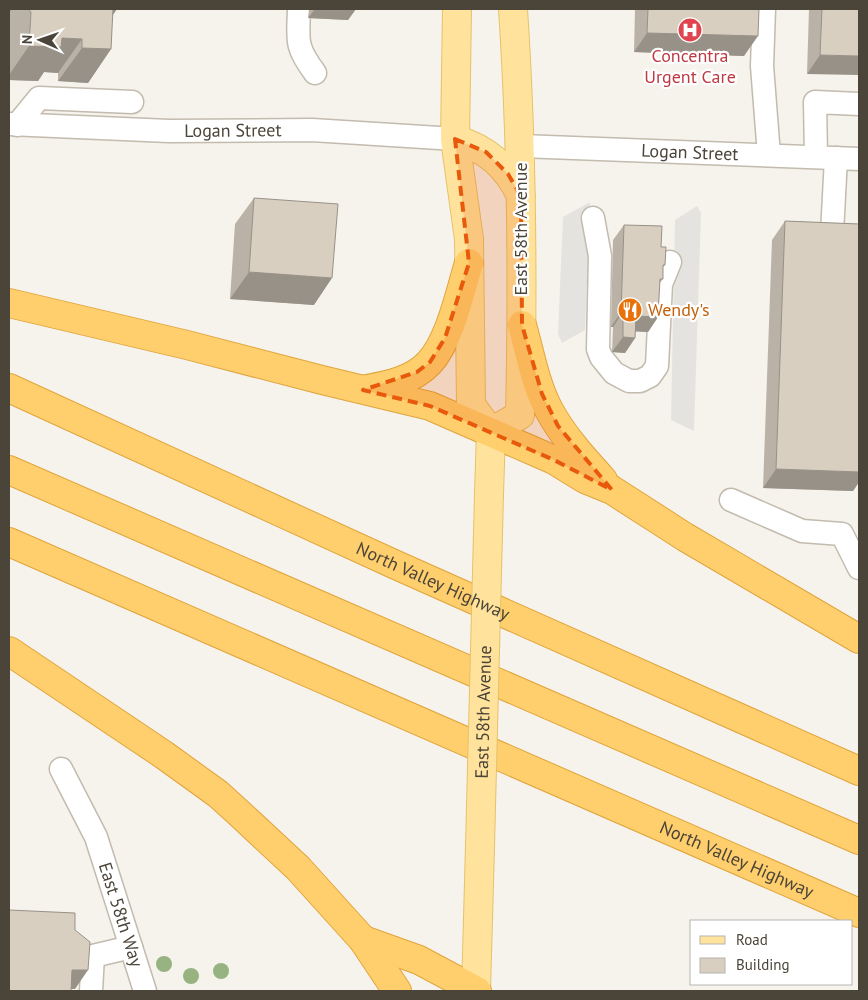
<svg xmlns="http://www.w3.org/2000/svg" width="868" height="1000" font-family="'PT Sans',sans-serif">
<rect width="100%" height="100%" fill="#f6f3ec"/>
<!-- parking -->
<path fill="#e5e3e0" d="M590,202L585,330L562,343L558,334L563,217Z
M697,206L701,213L694,431L671,420L675,220Z"/>
<g fill="none" stroke-linecap="round" stroke-linejoin="round">
<defs>
<g id="minor">
<path d="M299,9C298,41 295,46 315,73"/>
<path d="M764,9L762,66L769,155"/>
<path id="s1" d="M9,124L169,131L312,130L455,139"/>
<path d="M17,125L39,98L132,102"/>
<path id="s2" d="M521,146L859,159"/>
<path d="M816,157L815,102L859,104"/>
<path d="M593,218L600,256L598,349L601,357L614,373L629,381H640L650,376L657,366L661,284L670,262"/>
<path d="M832,233L836,158"/>
<path d="M731,500L802,531L842,534L859,568"/>
<path id="s3" d="M61,769L96,837L145,991"/>
<path d="M91,991L93,956L131,947"/>
</g>
<path id="major" d="M457,9L455,139L469,239L471,405L491,432L489,494
M455,139C487,149 507,166 521,196
M491,432L520,415C523,280 522,144 513,9
M476,991L480,846"/>
<g id="highway">
<path d="M9,303L187,345L322,380L430,406L554,460L585,479L612,490L685,537L859,639"/>
<path d="M522,325C530,353 535,384 549,410C563,436 583,458 603,480"/>
<path id="s4" d="M9,388L396,565L859,771"/>
<path d="M367,389C389,385 413,380 429,363C450,341 460,292 469,263"/>
<path d="M9,470L859,840"/>
<path id="s5" d="M9,542L859,913"/>
<path d="M9,651L164,755L218,794L240,814L298,868L363,940L397,991"/>
<path d="M363,940L419,960L477,991"/>
</g>
</defs>
<!-- minor casing -->
<use href="#minor" stroke="#c2bbae" stroke-width="25"/>
<!-- major casing -->
<use href="#major" stroke="#e6c16a" stroke-width="30"/>
<!-- highway casing -->
<use href="#highway" stroke="#e0a43c" stroke-width="30"/>
<!-- minor -->
<use href="#minor" stroke="#fff" stroke-width="22"/>
<!-- major -->
<use href="#major" stroke="#ffe39c" stroke-width="28"/>
<!-- highway -->
<use href="#highway" stroke="#ffcf6e" stroke-width="28"/>
<defs>
<g id="major-bridge">
<path id="s6" d="M480,846L489,494"/>
</g>
</defs>
<!-- major-bridge casing -->
<use href="#major-bridge" stroke="#e6c16a" stroke-width="30" stroke-linecap="butt"/>
<!-- major-bridge -->
<use href="#major-bridge" stroke="#ffe39c" stroke-width="28"/>
</g>
<!-- trees -->
<g fill="#97b381">
<circle cx="164" cy="964" r="8"/>
<circle cx="221" cy="971" r="8"/>
<circle cx="191" cy="976" r="8"/>
</g>
<!-- wall -->
<path fill="#bab2a6" d="M9,9H117L112,15L111,49L88,83L58,81V73L44,72L38,81L9,80Z
M309,9H356L348,20L308,18Z
M635,9H759L744,56L634,52Z
M809,9H859L807,74Z
M254,198L314,305L230,299L235,224Z
M785,221L859,224V482L853,491L763,488L772,240Z
M624,225L661,247L665,265L663,267V279L659,284L658,317L648,332L635,331V338L625,353L612,352L613,327H611L613,240Z"/>
<!-- shaded-wall -->
<path fill="#979187" d="M9,9H12L9,13Z
M95,9H117L108,22Z
M315,9H356L348,20L308,18Z
M647,33L758,36L744,56L634,52Z
M62,38L82,39L58,73L44,72L38,81L9,80V75L29,46Z
M82,48L111,49L88,83L58,81Z
M820,55L859,56V75L807,74Z
M249,272L332,278L314,305L230,299Z
M621,312H623L613,327H611Z
M636,316L658,317L648,332L626,331Z
M623,337L635,338L625,353L612,352Z
M776,469L859,472V482L853,491L763,488Z
M72,970H88L75,989H59Z"/>
<!-- building -->
<path fill="#d8cfc1" stroke="#979187" d="M28,9H113L111,49L82,48V39L62,38L61,47L29,46L31,12Z
M648,9H759L758,36L647,33Z
M822,9H859V56L820,55Z
M254,198L338,204L332,278L249,272Z
M785,221L859,224V472L776,469Z
M624,225L662,226L661,247H666L665,265H663V279H660L658,317L636,316L635,338L623,337V312H621Z
M9,910L75,913V930L90,942L88,970H72L71,991H9Z"/>
<!-- marked area -->
<path fill="#e8590c" fill-opacity="0.2" stroke="#e8590c" stroke-width="4" stroke-dasharray="10 6" stroke-linejoin="round" d="M455,139L486,152L508,174L521,196L522,325L542,394L558,426L612,490L554,460L430,406L363,390L417,372L430,362L445,338L469,263Z"/>
<!-- icons -->
<defs>
<symbol id="hospital-disc" viewBox="-11 -11 22 22"><circle r="9.5" fill="#e0444e" stroke="#fff"/><path d="M-5-5h3v3.5h4V-5h3V5h-3V1.5h-4V5h-3Z" fill="#fff"/></symbol>
<symbol id="restaurant-disc" viewBox="-11 -11 22 22"><circle r="9.5" fill="#e8710a" stroke="#fff"/><path d="M-5-6h1v4h1v-4h1v4h1v-4h1v5L-1.5 .5V6h-2V.5L-5-1ZM5-6V6H3V1.5H1.5Q1.5-4 5-6Z" fill="#fff"/></symbol>
</defs>
<g fill-rule="evenodd">
<use href="#hospital-disc" x="676" y="16" width="28" height="28"/>
<use href="#restaurant-disc" x="616" y="296" width="28" height="28"/>
</g>
<g text-anchor="middle" stroke-width="4.5" stroke-linejoin="round" paint-order="stroke">
<!-- health labels -->
<g font-size="18" fill="#be3a42" stroke="#fff">
<text x="690" y="62">Concentra<tspan x="690" dy="21">Urgent Care</tspan></text>
</g>
<!-- street labels -->
<g font-size="18" fill="#4b4439" stroke="#fff">
<text dy="6" stroke="none"><textPath href="#s1" startOffset="224">Logan Street</textPath></text>
<text dy="6" stroke="none"><textPath href="#s2" startOffset="169">Logan Street</textPath></text>
<text transform="translate(521 229) rotate(-90)" y="6">East 58th Avenue</text>
<text dy="6" stroke="none"><textPath href="#s4" startOffset="466">North Valley Highway</textPath></text>
<text dy="6" stroke="none"><textPath href="#s6" startOffset="134">East 58th Avenue</textPath></text>
<text dy="6" stroke="none"><textPath href="#s5" startOffset="794">North Valley Highway</textPath></text>
<text dy="6" stroke="none"><textPath href="#s3" startOffset="158">East 58th Way</textPath></text>
</g>
<!-- food labels -->
<g font-size="18" fill="#c56008" stroke="#fff" text-anchor="start">
<text x="648" y="316">Wendy's</text>
</g>
</g>
<!-- border -->
<rect width="868" height="1000" fill="none" stroke="#4b4439" stroke-width="20"/>
<!-- legend -->
<rect x="690" y="920" width="162" height="65" fill="#ffffff" stroke="#b7b4b0"/>
<rect x="700" y="936" width="25" height="8" fill="#ffe39c" stroke="#b7b4b0"/>
<text x="736" y="945" font-size="15" fill="#4b4439">Road</text>
<rect x="700" y="958" width="25" height="15" fill="#d8cfc1" stroke="#b7b4b0"/>
<text x="736" y="970" font-size="15" fill="#4b4439">Building</text>
<!-- north arrow -->
<g transform="translate(40 40) rotate(272)" stroke="#ffffff" stroke-width="4" paint-order="stroke">
<path d="M0-4L9 19L0 12L-9 19Z" fill="#4b4439"/>
<text y="-8" font-size="14" font-weight="bold" text-anchor="middle" fill="#4b4439">N</text>
</g>
</svg>
